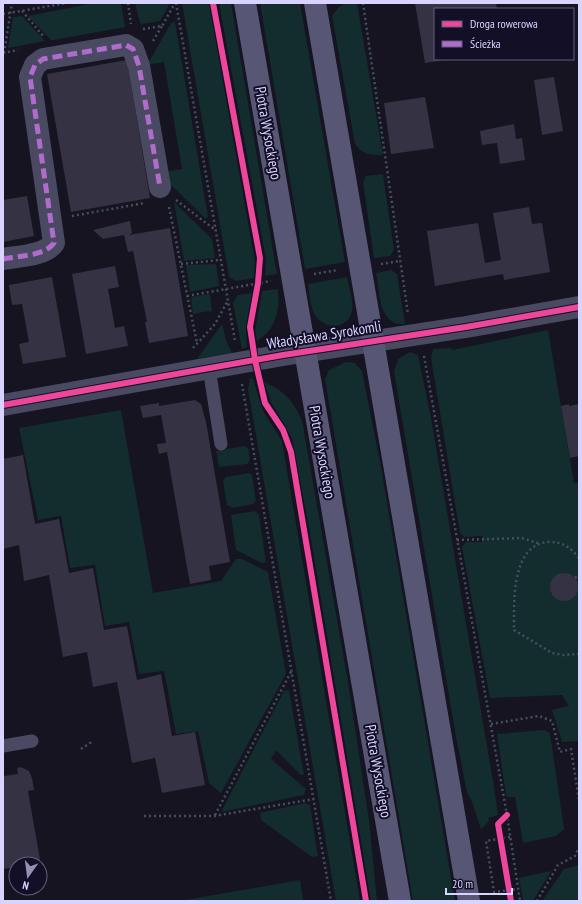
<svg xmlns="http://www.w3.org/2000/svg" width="582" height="904" font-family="'PT Sans Narrow',sans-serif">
<rect width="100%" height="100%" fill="#161421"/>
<!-- green -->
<path fill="#132c2d" d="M94,3H121L125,27L54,40H51L28,16Z
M135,3H170L160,21L142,24L140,23Z
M182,3H209L255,262L254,278L236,281L229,277Z
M219,3H231L277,274L265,276L266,259Z
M260,3H300L345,262L305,269Z
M347,3H357L383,155C370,155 363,155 355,144L332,16L339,7Z
M22,16L45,41L8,48L13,17Z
M175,22L208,217L205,218L165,179L164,172L182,169L164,62L147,65L171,23Z
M383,174L394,250L390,256L374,258L363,182L366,176Z
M174,202L212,239L215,258L184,261Z
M216,264L219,286L190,292L186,265Z
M391,270L397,274L405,324C378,326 380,292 376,273Z
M347,277C349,288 354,300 352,311C348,332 319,329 313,311C310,303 309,292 308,284Z
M278,289C280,310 276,330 257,341L255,331L262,291Z
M252,293L246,327L247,347L242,349L233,303L238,295Z
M210,294L212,313L209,311L193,314L191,297Z
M222,324L226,340L232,353L197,359Z
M548,330L574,483H579V741L562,742L552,710L569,706L562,695L490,698L462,547L466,542H482V536L464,537L460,533L431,358L433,349L451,348L452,350Z
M410,352L418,355L431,418L493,781L498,815L488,818L489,821L481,829L472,802L467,792L456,737L394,372L398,359Z
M346,362L355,363L362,371L381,467L455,901H413L325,379L329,370Z
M250,378L253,379L263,411L282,441L360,901H336L248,389Z
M264,382C285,391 292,400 302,420L348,682L369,820L377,901H371L310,533L292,438L271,402Z
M121,410L153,593L221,581L236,559H242L268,572L286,674L221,793L209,783L198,731L176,734L164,671L139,674L129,622L105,626L95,565L70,568L61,516L38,520L19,428Z
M244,446L248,448L250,460L247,464L219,467L216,451Z
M249,473L252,475L256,501L253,504L233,508L227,505L223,481L226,477Z
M255,511L259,515L266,562L262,563L236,550L231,515Z
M289,690L304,775H301L276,750L271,759L306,789L304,795L221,812L284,691Z
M544,730L550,733L564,829L556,836L523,843L515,797H507L506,795L497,734Z
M305,803L310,805L318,856L312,857L261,820L260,813Z
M579,865V901H542L564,869Z
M551,871L533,901H523L519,878Z
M300,880L303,901H179Z"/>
<!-- building -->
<path fill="#343243" d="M415,3H496L497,9H435V59L444,60L425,63Z
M127,60L150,198L71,212L47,74Z
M554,77L563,131L542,135L534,80Z
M425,97L434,148L391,154L384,103Z
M514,124L516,139L522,138L525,160L500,164L497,143L482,145L480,131Z
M27,196L34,236L3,242V200Z
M529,207L532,224L542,223L550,272L504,280L503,274L435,286L427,231L478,223L485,263L501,260L493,213Z
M130,221L132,233L129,235L170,228L188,336L149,343L145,322H147L133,251L128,252L124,235L103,239L93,230Z
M115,266L119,287L108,289L115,328L124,326L128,346L86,354L72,274Z
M52,277L66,357L23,364L19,344L29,342L22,304L12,305L9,285Z
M195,400L201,404L206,422L230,562L209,566L211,580L190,584L167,452L159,454L157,444L166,443L161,415L143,418L140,406L159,403V406Z
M569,404V406L579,404V456L570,458L561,406Z
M23,455L35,524L59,519L69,573L93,568L104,630L127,626L137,680L161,674L172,736L195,732L205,785L162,793L155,758L132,763L117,682L93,687L87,652L63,657L49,575L24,581L19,545L3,549V459Z
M550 587a14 14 0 1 1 28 0a14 14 0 1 1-28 0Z
M21,767L29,771L32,778L34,790L28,791L42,871H40V864H16V867L3,869V779L4,776L18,774L17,768Z"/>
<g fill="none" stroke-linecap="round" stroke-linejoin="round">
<!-- path -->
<path stroke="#44505f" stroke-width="2.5" stroke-dasharray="2 3" stroke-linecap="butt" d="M128,3L131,24
M176,3L235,341
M363,3L408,314
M22,11L44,37
M3,14L67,3
M143,29L162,26L175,3
M153,41L162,26
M3,53L18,50
M4,53L12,3
M176,200L214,229
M169,207L197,343
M72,216L145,203
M181,264L219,260
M381,264L400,261
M314,274L338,270
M187,296L271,281
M193,348L215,324L227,302
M424,356L507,815L520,901
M242,384L331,901
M457,540L522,538L538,543
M579,558C571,548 562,541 548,542C511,545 514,602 514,630L552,653L563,655L579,654
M575,578L579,575
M491,724L539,716L552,721L560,752L571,749L579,800
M81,749L93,741
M215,815L292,670
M144,816H214L314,799
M510,837L486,841L494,892L518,889
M537,901L558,865L575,856L579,847"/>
<!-- lane -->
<path stroke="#4a4962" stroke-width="13" d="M209,368L221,444
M3,746L32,741"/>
<!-- street -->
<path stroke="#4a4962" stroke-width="22" d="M3,259C18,256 45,256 54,243L30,77L35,65L43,59L126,45L133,49L139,66L160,187
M3,405L283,355L466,327L579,307"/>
<!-- secondary -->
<path stroke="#575674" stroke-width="22" d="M245,3L400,901
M315,3L469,901"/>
<!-- quiet -->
<path stroke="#b06ccc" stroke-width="5" stroke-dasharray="10 5" stroke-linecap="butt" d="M3,259C18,256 45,256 54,243L30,77L35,65L43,59L126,45L133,49L139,66L160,187"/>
<defs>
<path id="cycleway" d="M213,3L260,258L258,283L250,327L255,360L265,403L283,430L291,452L366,901
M3,405L283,355L466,327L579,307
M507,815L498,824L511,901"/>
</defs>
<!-- cycleway casing -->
<use href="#cycleway" stroke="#130f26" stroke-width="8"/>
<!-- cycleway -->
<use href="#cycleway" stroke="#ed469a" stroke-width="6"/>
</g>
<g text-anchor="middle" stroke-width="4" stroke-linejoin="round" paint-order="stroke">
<!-- street labels -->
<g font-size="15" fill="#d9d4ff" stroke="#130f26">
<text transform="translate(268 133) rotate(80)" y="5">Piotra Wysockiego</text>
<text transform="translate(324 335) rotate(-9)" y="5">Władysława Syrokomli</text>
<text transform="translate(322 452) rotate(80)" y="5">Piotra Wysockiego</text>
<text transform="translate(378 771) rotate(80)" y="5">Piotra Wysockiego</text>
</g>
</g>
<!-- border -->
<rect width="582" height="904" fill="none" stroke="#d9d4ff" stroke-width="8"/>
<!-- legend -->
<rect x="434" y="8" width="140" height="52" fill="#130f26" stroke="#625e7d"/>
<rect x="442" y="21" width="20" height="6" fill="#ed469a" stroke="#625e7d"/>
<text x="470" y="28" font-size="12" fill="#d9d4ff">Droga rowerowa</text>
<rect x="442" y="41" width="20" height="6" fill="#b06ccc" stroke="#625e7d"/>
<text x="470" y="48" font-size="12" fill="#d9d4ff">Ścieżka</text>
<!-- north arrow -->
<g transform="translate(28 876) rotate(194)"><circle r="19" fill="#130f26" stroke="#625e7d"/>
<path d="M0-3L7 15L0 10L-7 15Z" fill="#9591b1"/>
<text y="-6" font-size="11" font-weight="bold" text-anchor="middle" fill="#d9d4ff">N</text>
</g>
<!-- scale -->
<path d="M446 888v6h66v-6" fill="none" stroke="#d9d4ff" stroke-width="2"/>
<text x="452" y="888" font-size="12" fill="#d9d4ff" stroke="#130f26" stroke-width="3" paint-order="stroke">20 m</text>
</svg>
